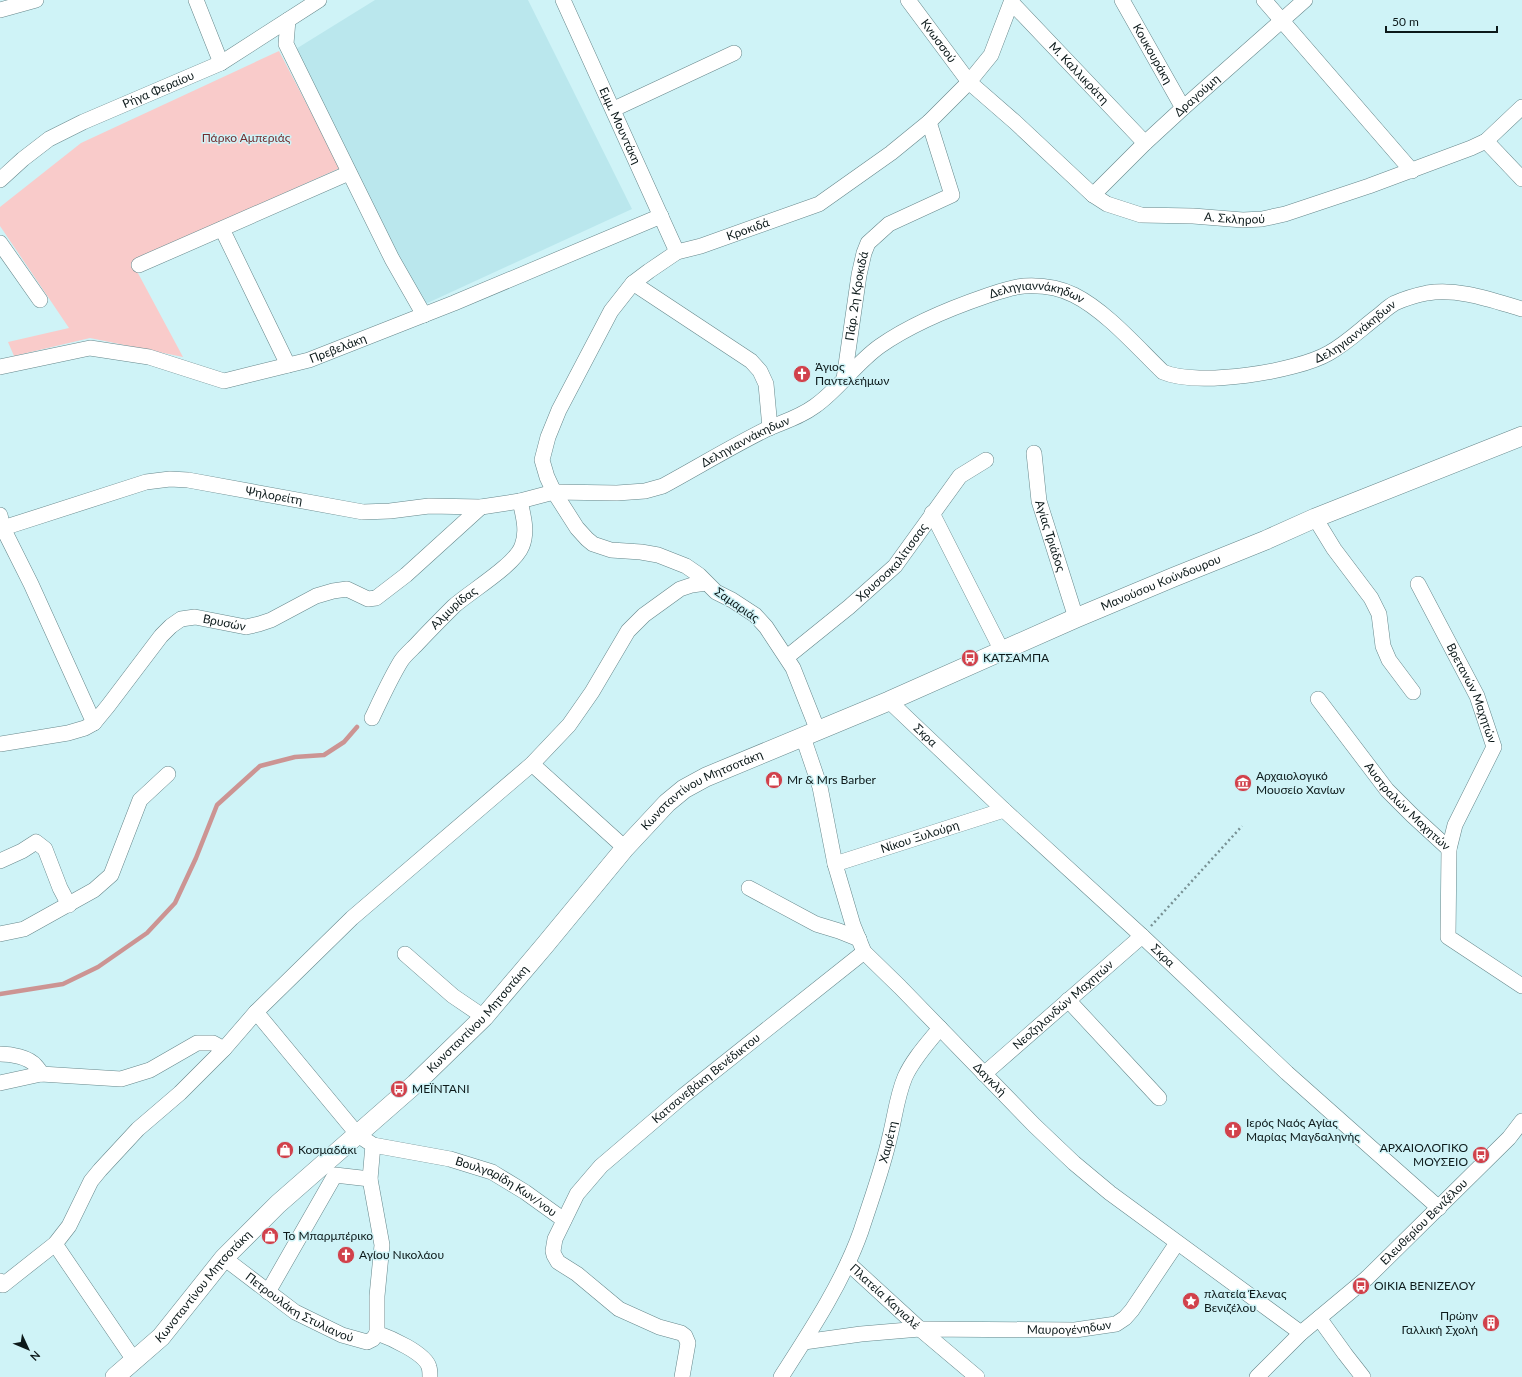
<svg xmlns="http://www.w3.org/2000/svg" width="1522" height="1377" font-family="Lato,sans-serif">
<rect width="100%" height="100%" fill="#cff3f7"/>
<!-- built -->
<path fill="#bae7ed" d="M375,0H528L632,209L421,306L291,52Z"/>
<!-- green -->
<path fill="#f9cbca" d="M279,51L340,168L132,262L183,357L90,338L14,356L8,342L69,328L0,226V207L81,143Z"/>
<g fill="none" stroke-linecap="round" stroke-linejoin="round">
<!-- stream -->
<path stroke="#cc9493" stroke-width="4.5" d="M0,994L63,984L98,967L147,933L175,903L196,858L217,805L260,766L295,757L324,755L344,742L357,727"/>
<defs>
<g id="minor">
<path d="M196,0L221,63"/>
<path id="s1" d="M563,0L677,252"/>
<path id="s2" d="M908,0L969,82L1015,122L1093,195L1107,204L1141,215L1193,216L1243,220L1262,219L1285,214L1369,186L1471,148L1486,141L1522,107"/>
<path id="s3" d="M1122,0L1183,108"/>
<path d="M1264,0L1412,171"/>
<path id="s4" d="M1012,3L1145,143"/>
<path d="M0,10L36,0"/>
<path d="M288,20L286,44L392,259L424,315"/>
<path d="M614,109L734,53"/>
<path d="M1486,141L1522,179"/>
<path id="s5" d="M0,180L23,159L49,139L83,122L221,63L319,0"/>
<path id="s6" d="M1093,195L1145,143L1183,108L1305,0"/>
<path d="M222,229L288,365"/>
<path d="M0,243L40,300"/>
<path d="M139,265L349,173"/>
<path d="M633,283L751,361L760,371L766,384L770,428"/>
<path id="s7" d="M0,367L90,348L149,357L224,381L309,360L454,303L661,216"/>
<path id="s8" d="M844,379L859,275L864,253L868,243L889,224L952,195L929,122"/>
<path id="s9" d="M1034,453L1039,501L1076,618"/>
<path d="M932,513L1002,651"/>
<path d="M0,515L3,528L31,584L94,723"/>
<path d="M1315,518L1334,549L1371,598L1379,614L1383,646L1389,660L1413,692"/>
<path id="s10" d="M0,529L146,482L170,479L188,480L363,512L390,511L429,506L481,507L520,501L554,492L617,493L645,491L663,486C698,467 734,445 769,428C786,421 800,417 815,406C839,389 856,363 880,346C910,325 951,308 986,296C998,292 1011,287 1024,286C1041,285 1058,287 1074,295C1106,311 1137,347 1163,372C1198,387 1296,372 1329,353C1347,343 1362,328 1378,316C1383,312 1389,306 1395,303C1404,299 1417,295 1427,293C1459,288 1491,300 1522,309"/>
<path id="s11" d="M1418,584L1477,696L1494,747L1455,825L1449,849L1448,937L1522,986"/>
<path id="s12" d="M787,657L849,607L895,566L960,476L986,460"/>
<path id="s13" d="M1318,699L1387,790L1412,815L1449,849"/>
<path id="s14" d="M889,701L1004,810L1142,936L1287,1073L1439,1208"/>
<path id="s15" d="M372,718C381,699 390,679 401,661C405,655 411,650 416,645C428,632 441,619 454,606C471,591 515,565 522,546C528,531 523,515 520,501"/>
<path id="s16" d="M818,731L793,668L766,627L755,615L732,600L716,592L699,575L686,566L658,555L641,552L611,550L593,544L587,539L577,528L554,492L547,477L542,460L548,437L559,410L611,311L633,283L649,271L677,252L701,246L819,204L891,153L929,122L969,82L991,55L1012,0"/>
<path id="s17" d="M803,737L820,787L835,864L853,925L864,952L900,987L1034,1125L1074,1163L1110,1193L1301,1333"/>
<path id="s18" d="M0,744L68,733L85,728L94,723L108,706L161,636L171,626L181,619L195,617L246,627L259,624L271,620L316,596L333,591L347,589L368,599L376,598L406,575L481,507"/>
<path d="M532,764L625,848"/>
<path d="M0,861L22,851L36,842L45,849L60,888L69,905"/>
<path id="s19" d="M835,864L1004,810"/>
<path d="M749,888L816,924L839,931L859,939"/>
<path d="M0,934L24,929L94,890L111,875L140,800L168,774"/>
<path d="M405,954L453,996L484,1017"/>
<path d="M1068,1000L1159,1098"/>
<path id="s20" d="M256,1012L358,1135L373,1145L450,1159L492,1172L525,1192L564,1220"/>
<path d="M0,1054C11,1054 29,1057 36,1066C38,1068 40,1071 41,1074"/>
<path id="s21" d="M984,1074L1142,936"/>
<path d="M0,1083L41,1074L121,1079L150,1070L197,1043H213L224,1049"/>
<path d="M373,1145L370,1179L382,1245L377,1296V1333C391,1338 425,1353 429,1367C430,1370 430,1374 430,1377"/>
<path d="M55,1244L134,1360"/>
<path id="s22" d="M224,1258L295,1312L342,1335L367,1342L373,1339L377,1333"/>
<path id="s23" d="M848,1263L920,1329L977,1377"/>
<path d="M0,1281L3,1285L55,1244L69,1226L91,1181L100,1170L138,1129L180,1093L224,1049L256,1012L352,918L532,764L569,725L592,692L628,631L644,615L680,589L692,585L706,583"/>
<path d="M268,1292L335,1175L370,1179"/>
<path d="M1319,1318L1345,1354L1363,1377"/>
<path id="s24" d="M804,1342L861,1334L920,1329L1075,1330L1116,1324L1125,1318L1132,1310L1177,1243"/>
<path id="s25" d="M682,1377L688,1343L685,1336L681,1333L659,1327L619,1309L577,1274L558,1262L554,1255L553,1251L555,1239L577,1194L601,1166L683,1096L864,952"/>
<path id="s26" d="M781,1377C810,1332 843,1282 861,1231C871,1200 883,1168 890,1136C895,1116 897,1096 905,1077C913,1059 928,1043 940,1028"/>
<path id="s27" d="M1257,1377L1301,1333L1367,1278L1509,1138L1522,1121"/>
</g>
<g id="major">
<path id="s28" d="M115,1377L161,1337L224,1258L278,1204L415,1084L484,1017L545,945L625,848L667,803L684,789L706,777L889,701L1076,618L1174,577L1266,540L1315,518L1522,436"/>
</g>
</defs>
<!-- minor casing -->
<use href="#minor" stroke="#66878b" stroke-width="16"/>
<!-- major casing -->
<use href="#major" stroke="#66878b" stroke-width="20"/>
<!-- path -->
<path stroke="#789194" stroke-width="2.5" stroke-dasharray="2 3" stroke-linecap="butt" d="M1151,926L1242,826"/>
<!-- minor -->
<use href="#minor" stroke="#fff" stroke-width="15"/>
<!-- major -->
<use href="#major" stroke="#fff" stroke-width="19"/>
</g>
<!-- icons -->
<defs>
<symbol id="church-disc" viewBox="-11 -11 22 22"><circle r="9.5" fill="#d1414b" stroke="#cff3f7"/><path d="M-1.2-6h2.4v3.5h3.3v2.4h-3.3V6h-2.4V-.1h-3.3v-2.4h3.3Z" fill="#fff"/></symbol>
<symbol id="bus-disc" viewBox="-11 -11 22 22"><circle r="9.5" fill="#d1414b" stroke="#cff3f7"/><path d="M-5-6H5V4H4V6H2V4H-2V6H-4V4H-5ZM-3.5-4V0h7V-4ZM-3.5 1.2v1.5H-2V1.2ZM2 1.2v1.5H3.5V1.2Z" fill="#fff"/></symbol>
<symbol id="shop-disc" viewBox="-11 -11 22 22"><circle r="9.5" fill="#d1414b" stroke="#cff3f7"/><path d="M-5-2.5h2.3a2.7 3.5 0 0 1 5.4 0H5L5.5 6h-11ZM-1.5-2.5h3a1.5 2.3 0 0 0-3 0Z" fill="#fff"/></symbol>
<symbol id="museum-disc" viewBox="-11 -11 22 22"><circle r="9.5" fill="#d1414b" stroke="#cff3f7"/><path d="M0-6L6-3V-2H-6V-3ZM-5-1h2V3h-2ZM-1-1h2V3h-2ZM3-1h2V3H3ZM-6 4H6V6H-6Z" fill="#fff"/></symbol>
<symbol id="sight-disc" viewBox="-11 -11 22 22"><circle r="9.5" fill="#d1414b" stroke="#cff3f7"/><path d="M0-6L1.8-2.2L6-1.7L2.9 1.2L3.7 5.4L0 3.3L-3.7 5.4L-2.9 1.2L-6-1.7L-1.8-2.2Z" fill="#fff"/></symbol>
<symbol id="building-disc" viewBox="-11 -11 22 22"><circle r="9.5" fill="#d1414b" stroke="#cff3f7"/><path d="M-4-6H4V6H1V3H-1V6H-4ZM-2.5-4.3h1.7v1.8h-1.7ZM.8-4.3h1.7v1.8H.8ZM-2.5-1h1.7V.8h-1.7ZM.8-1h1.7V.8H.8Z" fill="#fff"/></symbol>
</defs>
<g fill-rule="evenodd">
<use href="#church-disc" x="792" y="364" width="20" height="20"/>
<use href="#bus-disc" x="960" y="648" width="20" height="20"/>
<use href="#shop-disc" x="764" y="770" width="20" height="20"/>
<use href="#museum-disc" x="1233" y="773" width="20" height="20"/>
<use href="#bus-disc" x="389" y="1079" width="20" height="20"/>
<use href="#church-disc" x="1223" y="1120" width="20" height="20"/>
<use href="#shop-disc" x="275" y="1140" width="20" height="20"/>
<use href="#bus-disc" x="1471" y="1145" width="20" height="20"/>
<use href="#shop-disc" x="260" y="1226" width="20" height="20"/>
<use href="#church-disc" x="336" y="1245" width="20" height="20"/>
<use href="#bus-disc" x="1351" y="1276" width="20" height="20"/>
<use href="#sight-disc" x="1181" y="1291" width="20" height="20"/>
<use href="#building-disc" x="1481" y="1313" width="20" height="20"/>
</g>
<g text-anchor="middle" stroke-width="3" stroke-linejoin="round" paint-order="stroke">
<!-- street labels -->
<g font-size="12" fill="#0c191a" stroke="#cff3f7">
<text dy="4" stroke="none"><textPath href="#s2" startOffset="51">Κνωσσού</textPath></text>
<text dy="4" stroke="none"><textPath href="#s3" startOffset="62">Κουκουράκη</textPath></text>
<text dy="4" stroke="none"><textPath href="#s4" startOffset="97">Μ. Καλλικράτη</textPath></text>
<text dy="4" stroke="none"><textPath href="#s5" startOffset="184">Ρήγα Φεραίου</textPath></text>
<text dy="4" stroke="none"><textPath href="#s6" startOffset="144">Δραγούμη</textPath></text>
<text dy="4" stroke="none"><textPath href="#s1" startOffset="138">Εμμ. Μουντάκη</textPath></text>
<text dy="4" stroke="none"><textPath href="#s2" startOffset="416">Α. Σκληρού</textPath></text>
<text dy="4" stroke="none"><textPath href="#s16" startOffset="743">Κροκιδά</textPath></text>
<text dy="4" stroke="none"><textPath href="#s8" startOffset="84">Πάρ. 2η Κροκιδά</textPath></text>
<text dy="4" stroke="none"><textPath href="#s10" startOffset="1107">Δεληγιαννάκηδων</textPath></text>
<text dy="4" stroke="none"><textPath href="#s10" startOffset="1467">Δεληγιαννάκηδων</textPath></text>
<text dy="4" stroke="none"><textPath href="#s7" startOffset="349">Πρεβελάκη</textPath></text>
<text dy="4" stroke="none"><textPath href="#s10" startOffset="770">Δεληγιαννάκηδων</textPath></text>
<text dy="4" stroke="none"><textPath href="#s10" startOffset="283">Ψηλορείτη</textPath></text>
<text dy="4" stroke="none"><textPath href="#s9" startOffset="85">Αγίας Τριάδος</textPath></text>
<text dy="4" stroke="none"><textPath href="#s12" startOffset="142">Χρυσοσκαλίτισσας</textPath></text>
<text dy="4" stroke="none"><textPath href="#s28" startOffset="1340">Μανούσου Κούνδουρου</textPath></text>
<text transform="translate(737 605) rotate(35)" y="4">Σαμαριάς</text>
<text dy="4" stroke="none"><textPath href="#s15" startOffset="139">Αλμυρίδας</textPath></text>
<text dy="4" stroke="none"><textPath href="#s18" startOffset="277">Βρυσών</textPath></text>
<text dy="4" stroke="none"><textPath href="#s11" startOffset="122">Βρετανών Μαχητών</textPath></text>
<text dy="4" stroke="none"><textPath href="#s14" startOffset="50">Σκρα</textPath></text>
<text dy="4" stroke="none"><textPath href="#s28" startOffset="835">Κωνσταντίνου Μητσοτάκη</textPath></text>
<text dy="4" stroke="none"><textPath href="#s13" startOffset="140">Αυστραλών Μαχητών</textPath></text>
<text dy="4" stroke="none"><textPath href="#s19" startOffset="89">Νίκου Ξυλούρη</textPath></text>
<text dy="4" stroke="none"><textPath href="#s14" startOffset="374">Σκρα</textPath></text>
<text dy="4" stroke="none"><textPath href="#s21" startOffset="105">Νεοζηλανδών Μαχητών</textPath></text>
<text dy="4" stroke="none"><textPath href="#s28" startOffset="511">Κωνσταντίνου Μητσοτάκη</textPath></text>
<text dy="4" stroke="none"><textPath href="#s25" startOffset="439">Κατσανεβάκη Βενέδικτου</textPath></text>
<text dy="4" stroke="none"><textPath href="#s17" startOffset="403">Δαγκλή</textPath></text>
<text dy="4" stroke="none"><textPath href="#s26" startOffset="260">Χαιρέτη</textPath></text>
<text dy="4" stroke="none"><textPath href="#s20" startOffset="319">Βουλγαρίδη Κων/νου</textPath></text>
<text dy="4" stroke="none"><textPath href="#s27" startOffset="228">Ελευθερίου Βενιζέλου</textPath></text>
<text dy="4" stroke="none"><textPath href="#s28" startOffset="127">Κωνσταντίνου Μητσοτάκη</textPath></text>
<text dy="4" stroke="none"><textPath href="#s23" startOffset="50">Πλατεία Καγιαλέ</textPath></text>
<text dy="4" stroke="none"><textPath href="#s22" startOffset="91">Πετρουλάκη Στυλιανού</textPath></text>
<text dy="4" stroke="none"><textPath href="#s24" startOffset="266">Μαυρογένηδων</textPath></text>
</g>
<!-- park labels -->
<g font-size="12" fill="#722d2f" stroke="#cff3f7">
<text x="246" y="142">Πάρκο Αμπεριάς</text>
</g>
<!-- poi labels -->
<g font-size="12" fill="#0c191a" stroke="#cff3f7" text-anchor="start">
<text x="815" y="371">Άγιος<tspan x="815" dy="14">Παντελεήμων</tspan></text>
<text x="983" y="662">ΚΑΤΣΑΜΠΑ</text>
<text x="1256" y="780">Αρχαιολογικό<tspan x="1256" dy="14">Μουσείο Χανίων</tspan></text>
<text x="787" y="784">Mr &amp; Mrs Barber</text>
<text x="412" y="1093">ΜΕΪΝΤΑΝΙ</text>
<text x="1246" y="1127">Ιερός Ναός Αγίας<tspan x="1246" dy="14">Μαρίας Μαγδαληνής</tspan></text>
<text x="1468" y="1152" text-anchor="end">ΑΡΧΑΙΟΛΟΓΙΚΟ<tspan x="1468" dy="14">ΜΟΥΣΕΙΟ</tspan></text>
<text x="298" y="1154">Κοσμαδάκι</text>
<text x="283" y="1240">Το Μπαρμπέρικο</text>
<text x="359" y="1259">Αγίου Νικολάου</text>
<text x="1374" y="1290">ΟΙΚΙΑ ΒΕΝΙΖΕΛΟΥ</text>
<text x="1204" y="1298">πλατεία Έλενας<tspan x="1204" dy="14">Βενιζέλου</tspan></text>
<text x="1478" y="1320" text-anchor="end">Πρώην<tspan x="1478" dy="14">Γαλλική Σχολή</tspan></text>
</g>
</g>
<!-- north arrow -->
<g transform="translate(28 1349) rotate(134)" stroke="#cff3f7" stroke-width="3" paint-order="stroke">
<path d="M0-3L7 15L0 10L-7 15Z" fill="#0c191a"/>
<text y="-6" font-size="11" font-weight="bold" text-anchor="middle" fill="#0c191a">N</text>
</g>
<!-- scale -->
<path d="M1386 26v6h111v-6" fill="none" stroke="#0c191a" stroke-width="2"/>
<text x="1392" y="26" font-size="12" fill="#0c191a" stroke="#cff3f7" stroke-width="3" paint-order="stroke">50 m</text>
</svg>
